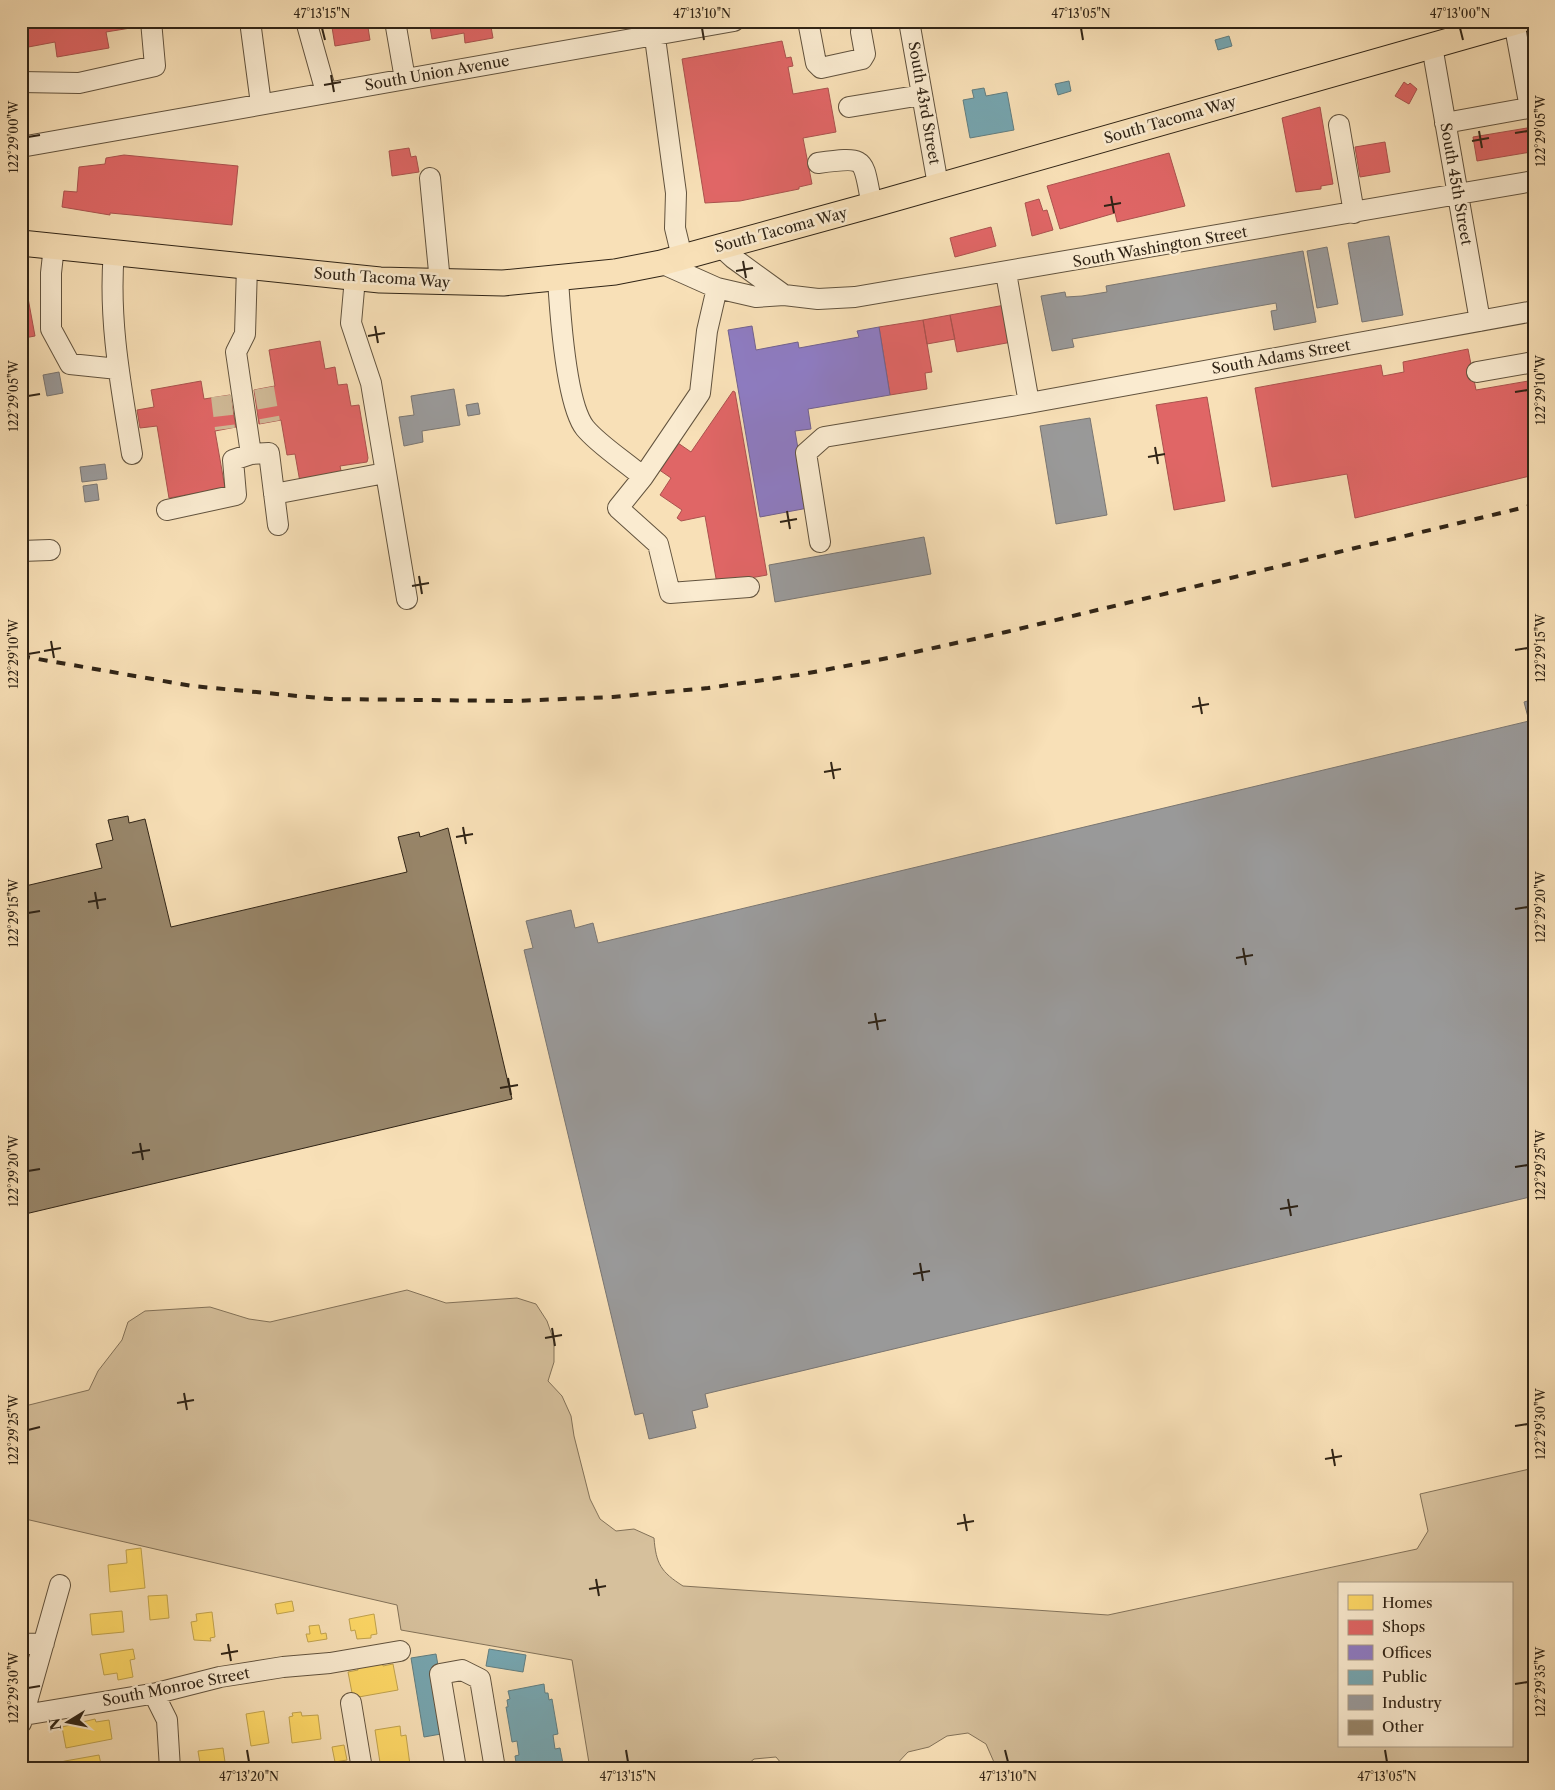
<svg xmlns="http://www.w3.org/2000/svg" width="1555" height="1790" font-family="'Libre Caslon Text',serif">
<rect width="100%" height="100%" fill="#f8e0b7"/>
<filter id="stains"><feTurbulence type="fractalNoise" baseFrequency=".004" numOctaves="4"/><feColorMatrix values="0 0 0 0 .2 0 0 0 0 .09 0 0 0 0 .02 0 0 0 .5 -.17"/></filter>
<radialGradient id="worn" r=".72"><stop offset=".6" stop-color="#630" stop-opacity="0"/><stop offset="1" stop-color="#630" stop-opacity=".3"/></radialGradient>
<!-- green -->
<path fill="#d6c09c" stroke="#837259" fill-rule="evenodd" d="M407,1290L446,1303L517,1298L536,1304L547,1321L554,1341V1362L548,1381L562,1396L571,1416L574,1436L590,1499L600,1519L616,1531L634,1529L654,1538C656,1564 661,1572 683,1586L1108,1615L1417,1549L1428,1531L1420,1494L1534,1468V1769H997L986,1744L968,1733L947,1736L929,1747L908,1752L892,1769H786L776,1757L754,1759L742,1769H590L572,1660L401,1630L397,1605L21,1518V1407L89,1390L98,1371L122,1340L128,1322L145,1311L210,1307L249,1319L270,1322ZM1339,1584H1511V1746H1339Z"/>
<!-- homes -->
<path fill="#ffd966" stroke="#c1a34e" d="M141,1548L145,1588L110,1592L108,1565L127,1563L126,1550Z
M167,1595L169,1618L150,1620L148,1596Z
M292,1601L294,1611L277,1614L275,1604Z
M122,1611L124,1632L92,1635L90,1614Z
M212,1612L215,1637L210,1638L211,1641L194,1640L191,1622L197,1621L196,1614Z
M374,1614L377,1634L371,1635V1638L357,1639L355,1630L351,1631L349,1619Z
M319,1625L321,1634L326,1633L327,1639L308,1642L306,1634H310L309,1626Z
M133,1649L135,1659L130,1660L133,1677L118,1680L117,1673L104,1675L100,1654Z
M382,1661L383,1666L393,1664L398,1690L353,1698L348,1672L358,1670L357,1666Z
M264,1711L269,1743L251,1746L246,1714Z
M301,1712L302,1716L318,1715L321,1739L292,1743L289,1717L293,1716L292,1713Z
M95,1719L96,1722L109,1720L112,1739L66,1748L62,1727Z
M400,1726L401,1736L406,1735L410,1765H407V1769H381L375,1730Z
M344,1745L347,1760L335,1762L332,1747Z
M223,1748L226,1769H201L198,1751Z
M99,1755L102,1769H54L53,1764L65,1761Z
M142,1763L143,1769H130V1764Z"/>
<!-- shops -->
<path fill="#e06666" stroke="#ab524e" d="M21,21H142L143,26L106,32L109,48L57,57L55,42L23,48Z
M331,21H367L370,40L335,46Z
M429,21H490L493,38L465,43L464,33L432,39Z
M782,41L786,58L791,57L793,66L788,67L793,94L828,88L836,132L803,138L812,184L799,187V189L740,201L705,203L682,59Z
M1404,82L1408,85L1410,83L1417,89L1409,104L1395,96Z
M1320,107L1333,184L1321,186V189L1296,192L1282,118Z
M1527,128L1531,152L1477,161L1473,137Z
M1385,142L1390,172L1360,177L1355,147Z
M409,148L411,157L416,156L419,172L392,176L389,151Z
M1169,153L1185,206L1117,222L1115,213L1060,229L1047,186Z
M124,155L238,166L232,225L132,215L110,213V215L62,207L64,191L77,192L79,167L105,164L106,158Z
M1039,199L1043,211L1047,210L1053,230L1032,236L1025,203Z
M991,227L996,246L955,257L950,238Z
M28,298L35,336L24,338L25,346L21,347V299Z
M1005,305L1012,342L957,352L950,315Z
M950,315L955,339L927,344L923,320Z
M923,320L932,372L925,373L927,389L890,395L879,327Z
M320,341L325,369L335,367L338,385L347,384L351,406L359,405L368,458L367,462L340,466L342,475L300,482L295,454L287,455L281,420L259,424L254,390L275,386L269,350Z
M1468,349L1476,390L1534,380V475L1355,518L1347,474L1272,487L1255,388L1381,365L1383,376L1404,372L1403,362Z
M201,381L204,399L230,395L236,427L215,431L225,488L169,498L157,426L140,428L137,410L154,407L151,390Z
M733,391L735,392L767,575L717,584L705,516L681,521L677,518L682,510L660,495L671,478L658,469L678,443L691,452Z
M1207,397L1225,501L1174,510L1156,405Z"/>
<!-- offices -->
<path fill="#8e7cc3" stroke="#72628f" d="M752,326L756,350L798,342L799,348L859,337L857,331L879,327L890,395L808,409L811,429L795,431L808,508L760,517L728,330Z"/>
<!-- public -->
<path fill="#76a5af" stroke="#617e81" d="M1037,21H1064L1038,26Z
M1229,36L1232,46L1218,50L1215,40Z
M1069,81L1071,91L1058,95L1055,84Z
M984,88L986,96L1007,92L1014,130L970,138L963,100L974,98L972,90Z
M489,1649L526,1655L523,1672L486,1666Z
M436,1654L439,1671L430,1673L441,1734L424,1737L411,1658Z
M544,1684L545,1693H548L549,1700L552,1699L558,1734L553,1735L555,1749L560,1748L564,1769H517L515,1756L519,1755L517,1741L512,1742L506,1707H508L507,1700L510,1699L508,1691Z"/>
<!-- industry -->
<path fill="#999" stroke="#7a7672" d="M1389,236L1403,315L1362,322L1348,243Z
M1327,247L1338,304L1317,308L1307,251Z
M1303,251L1316,322L1274,330L1271,311L1277,310L1276,303L1072,339L1074,347L1052,351L1041,296L1065,292L1066,297L1082,296L1107,292L1106,286Z
M59,372L63,393L47,396L43,375Z
M454,389L460,425L422,431L423,442L404,446L399,417L414,415L411,396Z
M478,403L480,414L468,416L466,405Z
M1090,418L1107,515L1056,524L1040,426Z
M105,464L107,479L82,482L80,467Z
M97,484L99,500L85,502L83,486Z
M924,537L931,574L775,602L769,565Z
M1534,699V1196L705,1394L708,1407L692,1411L696,1428L649,1439L643,1413L635,1415L524,950L533,948L526,921L571,910L575,928L593,923L598,943L1529,721L1524,702Z"/>
<!-- building -->
<path fill="#98866a" stroke="#302416" d="M128,816L129,823L145,819L171,927L407,872L398,837L419,832L420,837L448,828L512,1099L21,1215V887L102,868L96,844L113,840L108,820Z"/>
<g fill="none" stroke-linecap="round" stroke-linejoin="round">
<!-- minor-tunnel -->
<path stroke="#d0ba97" stroke-width="20" stroke-dasharray="20 10" stroke-linecap="butt" d="M264,388L270,422
M221,396L225,429"/>
<defs>
<path id="minor" d="M250,21L261,104
M306,21L326,92
M395,21L405,79
M808,21L816,63L821,68L862,59L865,54L861,32
M909,21L938,185
M1514,22L1530,108
M653,23L676,193L675,228L682,257
M1432,46L1480,321
M21,82L79,83L155,66L151,21
M849,107L922,95
M1445,123L1534,107
M1339,125L1354,213
M21,147L734,21
M818,163C869,156 862,158 872,205
M430,178L440,282
M54,246L51,273V329L70,364L118,369
M721,247L733,258L784,295
M114,251C108,320 121,386 132,454
M661,263L717,288L756,297L784,295L818,299L855,297L1534,181
M247,266L245,334L236,352L251,454L269,453L278,525
M1006,273L1029,403
M355,278L351,323L371,383L407,599
M558,279C560,312 566,404 585,428C599,445 626,462 643,477
M717,288L707,331L700,393L643,477L618,508L658,544L670,593L749,587
M1477,372L1534,362
M274,494L385,473
M167,510L236,495L233,460L251,454
M820,542L806,453L824,437L1029,403L1534,311
M21,551L50,550
M21,1644L44,1643
M154,1694L167,1720L170,1769
M351,1703L362,1769
M24,1715L157,1693L220,1677L283,1667L330,1663L400,1651
M21,1723L60,1585
M456,1769L440,1674L462,1670L480,1679L495,1769"/>
<path id="major" d="M21,243L380,280L503,283L615,272L661,263L872,205L1519,21"/>
</defs>
<!-- minor casing -->
<use href="#minor" stroke="#62533e" stroke-width="22"/>
<!-- major casing -->
<use href="#major" stroke="#302416" stroke-width="27"/>
<!-- minor -->
<use href="#minor" stroke="#faebd0" stroke-width="20"/>
<!-- major -->
<use href="#major" stroke="#f8e0b7" stroke-width="25"/>
<!-- rail -->
<path stroke="#302416" stroke-width="4" stroke-dasharray="9 9" stroke-linecap="butt" d="M21,656L192,686L330,699L513,701L613,697L708,688L798,675L888,658L1006,632L1534,505"/>
</g>
<!-- ticks -->
<path fill="none" stroke="#302416" stroke-width="2" d="M322,28L325,40M702,28L704,40M1081,28L1083,40M1460,28L1463,40M331,75L334,92M324,85L341,82M1479,131L1482,148M1515,133L1528,131M28,137L40,135M1472,141L1489,138M1111,196L1114,213M1104,206L1121,203M743,261L746,278M736,271L753,268M375,326L378,343M368,336L385,333M1515,392L1528,390M28,396L40,394M1155,447L1158,464M1148,457L1165,454M787,511L790,529M780,522L797,519M419,576L422,594M412,586L429,583M51,641L54,658M1515,650L1528,648M44,651L61,648M28,654L40,652M1199,697L1202,714M1192,707L1209,704M831,762L834,779M824,772L841,769M463,827L466,844M456,837L473,834M95,892L98,909M88,902L106,899M1515,909L1528,907M28,913L40,911M1243,948L1246,965M1236,958L1253,955M875,1013L878,1030M868,1023L886,1020M508,1078L511,1095M500,1088L518,1085M140,1143L143,1160M132,1153L150,1150M1515,1167L1528,1165M28,1171L40,1169M1288,1199L1291,1216M1280,1209L1298,1206M920,1263L923,1281M913,1274L930,1271M552,1328L555,1346M545,1338L562,1335M184,1393L187,1410M177,1403L194,1400M1515,1426L1528,1424M28,1430L40,1427M1332,1449L1335,1466M1325,1459L1342,1456M964,1514L967,1531M957,1524L974,1521M596,1579L599,1596M589,1589L606,1586M228,1644L231,1661M221,1654L238,1651M1515,1684L1528,1682M28,1688L40,1686M247,1750L249,1762M626,1750L628,1762M1005,1750L1008,1762M1385,1750L1387,1762"/>
<g text-anchor="middle" stroke-width="5" stroke-linejoin="round" paint-order="stroke">
<!-- street labels -->
<g font-size="15" fill="#302416" stroke="#faebd0">
<text transform="translate(437 73) rotate(-10)" y="5">South Union Avenue</text>
<text transform="translate(924 103) rotate(80)" y="5">South 43rd Street</text>
<text transform="translate(1170 120) rotate(-16)" y="5">South Tacoma Way</text>
<text transform="translate(1456 184) rotate(80)" y="5">South 45th Street</text>
<text transform="translate(781 230) rotate(-15)" y="5">South Tacoma Way</text>
<text transform="translate(1160 247) rotate(-10)" y="5">South Washington Street</text>
<text transform="translate(382 278) rotate(4)" y="5">South Tacoma Way</text>
<text transform="translate(1281 357) rotate(-10)" y="5">South Adams Street</text>
<text transform="translate(176 1687) rotate(-11)" y="5">South Monroe Street</text>
</g>
</g>
<!-- margin -->
<rect width="1555" height="1790" fill="none" stroke="#f8e0b7" stroke-width="55"/>
<!-- legend -->
<rect x="1338" y="1582" width="175" height="165" fill="#faebd0" stroke="#a99b86"/>
<rect x="1348" y="1595" width="25" height="15" fill="#ffd966" stroke="#a99b86"/>
<text x="1382" y="1608" font-size="15" fill="#302416">Homes</text>
<rect x="1348" y="1620" width="25" height="15" fill="#e06666" stroke="#a99b86"/>
<text x="1382" y="1632" font-size="15" fill="#302416">Shops</text>
<rect x="1348" y="1645" width="25" height="15" fill="#8e7cc3" stroke="#a99b86"/>
<text x="1382" y="1658" font-size="15" fill="#302416">Offices</text>
<rect x="1348" y="1670" width="25" height="15" fill="#76a5af" stroke="#a99b86"/>
<text x="1382" y="1682" font-size="15" fill="#302416">Public</text>
<rect x="1348" y="1695" width="25" height="15" fill="#999999" stroke="#a99b86"/>
<text x="1382" y="1708" font-size="15" fill="#302416">Industry</text>
<rect x="1348" y="1720" width="25" height="15" fill="#98866a" stroke="#a99b86"/>
<text x="1382" y="1732" font-size="15" fill="#302416">Other</text>
<!-- north arrow -->
<g transform="translate(68 1722) rotate(260)" stroke="#faebd0" stroke-width="4" paint-order="stroke">
<path d="M0-4L9 19L0 12L-9 19Z" fill="#302416"/>
<text y="-8" font-size="14" font-weight="bold" text-anchor="middle" fill="#302416">N</text>
</g>
<rect x="28" y="28" width="1500" height="1734" fill="none" stroke="#302416" stroke-width="2"/>
<g font-size="12" text-anchor="middle" fill="#302416">
<text x="322" y="18">47°13'15"N</text>
<text x="702" y="18">47°13'10"N</text>
<text x="1081" y="18">47°13'05"N</text>
<text x="1460" y="18">47°13'00"N</text>
<text transform="translate(1541 131) rotate(-90)" y="4">122°29'05"W</text>
<text transform="translate(14 137) rotate(-90)" y="4">122°29'00"W</text>
<text transform="translate(1541 390) rotate(-90)" y="4">122°29'10"W</text>
<text transform="translate(14 396) rotate(-90)" y="4">122°29'05"W</text>
<text transform="translate(1541 648) rotate(-90)" y="4">122°29'15"W</text>
<text transform="translate(14 654) rotate(-90)" y="4">122°29'10"W</text>
<text transform="translate(1541 907) rotate(-90)" y="4">122°29'20"W</text>
<text transform="translate(14 913) rotate(-90)" y="4">122°29'15"W</text>
<text transform="translate(1541 1165) rotate(-90)" y="4">122°29'25"W</text>
<text transform="translate(14 1171) rotate(-90)" y="4">122°29'20"W</text>
<text transform="translate(1541 1424) rotate(-90)" y="4">122°29'30"W</text>
<text transform="translate(14 1430) rotate(-90)" y="4">122°29'25"W</text>
<text transform="translate(1541 1682) rotate(-90)" y="4">122°29'35"W</text>
<text transform="translate(14 1688) rotate(-90)" y="4">122°29'30"W</text>
<text x="249" y="1781">47°13'20"N</text>
<text x="628" y="1781">47°13'15"N</text>
<text x="1008" y="1781">47°13'10"N</text>
<text x="1387" y="1781">47°13'05"N</text>
</g>
<rect width="100%" height="100%" filter="url(#stains)"/>
<rect width="100%" height="100%" fill="url(#worn)"/>
</svg>
